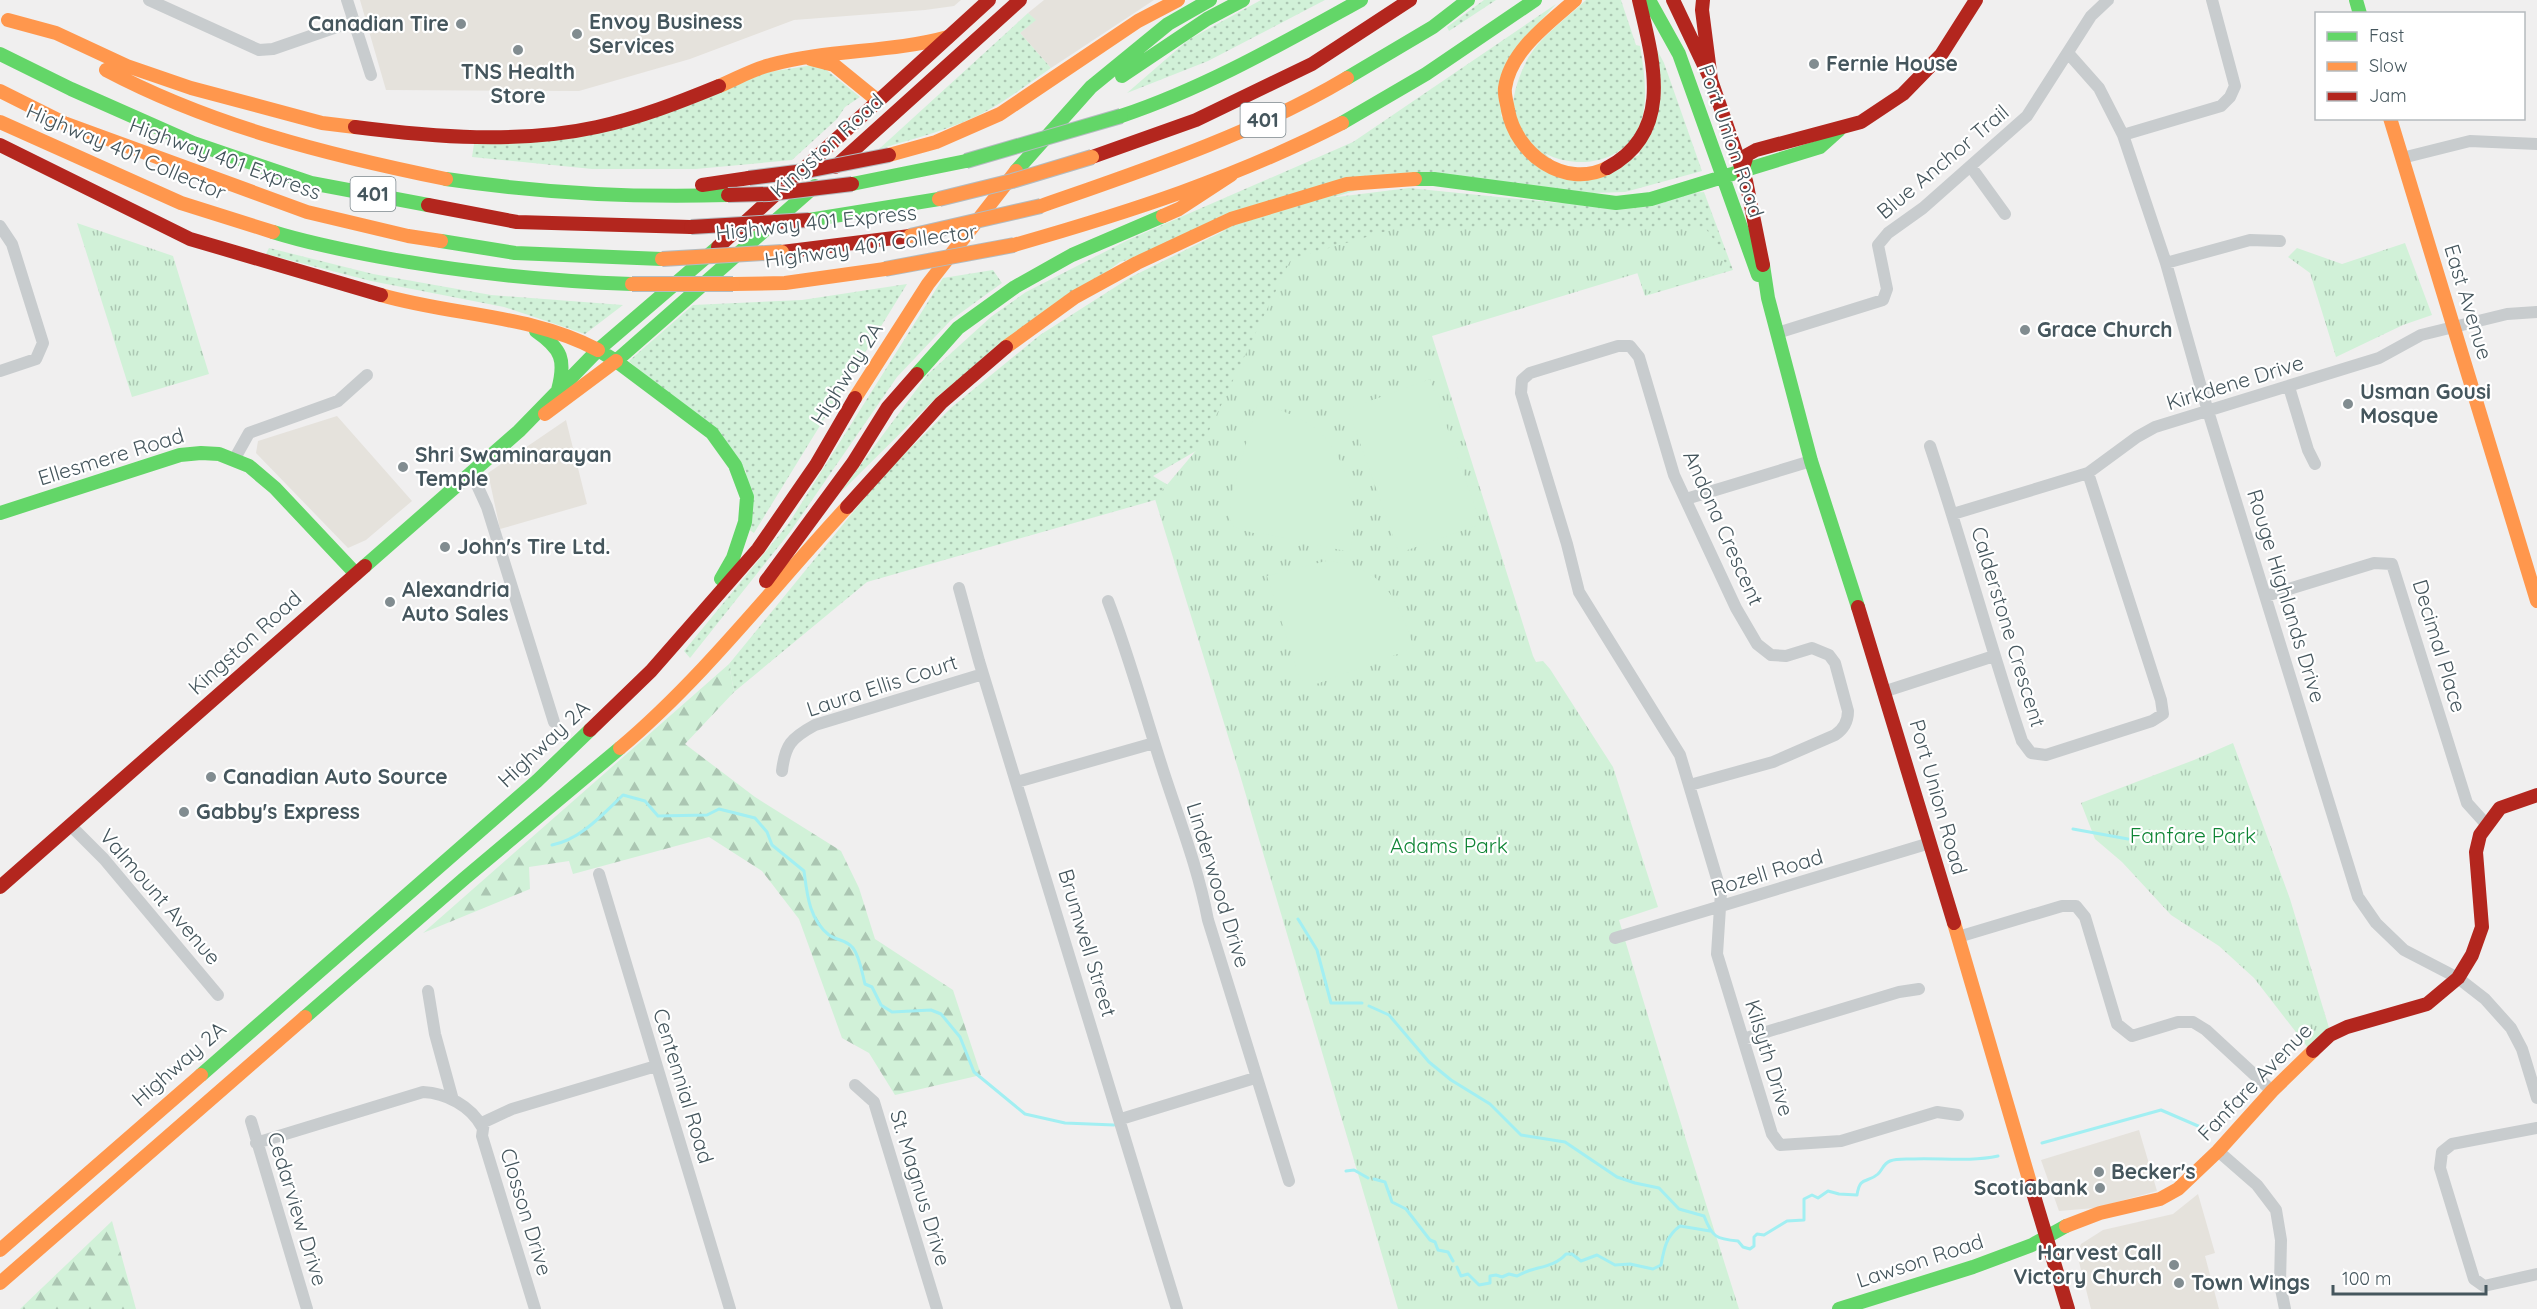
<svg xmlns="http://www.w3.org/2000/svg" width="2537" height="1309" font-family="Quicksand,sans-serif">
<defs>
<pattern id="grass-dots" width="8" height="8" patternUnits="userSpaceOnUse" patternTransform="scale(1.5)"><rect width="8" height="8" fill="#d1f1d8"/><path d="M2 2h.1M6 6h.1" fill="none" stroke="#abc6b2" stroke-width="1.8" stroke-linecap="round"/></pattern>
<pattern id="forest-firs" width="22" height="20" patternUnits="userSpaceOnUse" patternTransform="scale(1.5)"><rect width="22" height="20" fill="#d1f1d8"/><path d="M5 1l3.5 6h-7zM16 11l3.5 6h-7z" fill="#abc6b2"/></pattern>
<pattern id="park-tufts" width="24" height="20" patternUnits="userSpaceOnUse" patternTransform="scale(1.5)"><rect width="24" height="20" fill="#d1f1d8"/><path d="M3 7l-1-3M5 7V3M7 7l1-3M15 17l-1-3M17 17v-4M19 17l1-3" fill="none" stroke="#abc6b2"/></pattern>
</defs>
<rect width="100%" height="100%" fill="#f0efef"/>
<!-- commercial -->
<path fill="#e5e2dc" d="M360,0H961L954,6L925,10L794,20L690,59L579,91L386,90Z
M1044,0H1154L1051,68L1020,33L1035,20L1028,13Z
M337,416L412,501L366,540L348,548L256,453L258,441Z
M566,420L587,504L500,529L488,473Z
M2139,1130L2157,1191L2095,1208L2059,1211L2041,1160Z
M2198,1194L2215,1253L2205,1256L2219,1309H2091L2077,1254L2081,1244L2103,1230L2173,1214Z"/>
<!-- grass -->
<path fill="url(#grass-dots)" d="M1261,0H1325L1208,61L1127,93L1188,40Z
M1484,0H1496L1449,31L1447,27Z
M1586,0H1621L1636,45L1640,46C1644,70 1648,95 1642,119C1625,180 1529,174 1514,115C1510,100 1519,76 1526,62C1538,38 1566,19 1586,0Z
M1556,4L1526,37L1501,116L1577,181L1639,155L1655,46L1664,63L1702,171L1625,192L1592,193L1417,172L1120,262L940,394L839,494L928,374L992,316L1026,292L1128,240L1353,142Z
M1028,13L1036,20L1020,33L1051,68C1028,84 1006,101 981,114C949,130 913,139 879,149Z
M819,64L860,97L845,107L837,119L792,160L696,169H592L472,157L474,144L559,138L769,72Z
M1409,188L1559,203L1704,192L1733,270L1645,296L1637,272L1496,276L1153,476L1168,485L1155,500L867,582L734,692L729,664L885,473L952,407L1040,335L1131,277L1236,225L1321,199Z
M269,248L373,274L491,295L623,305L585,334L504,307L371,281L266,254Z
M993,270L1002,283L951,320L897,377L790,532L690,658L684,651L789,523L943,278Z
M907,284L754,533L748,529L746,471L629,361L693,305L802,300Z"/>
<!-- forest -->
<path fill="url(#forest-firs)" d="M729,664L734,692L685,744L755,797L841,851L859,888L875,939L953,990L981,1075L895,1095L869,1053L842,1038L799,919L762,871L709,837L573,874L569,861L529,867L530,889L423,933Z
M112,1221L136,1309H20Z"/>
<!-- park -->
<path fill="url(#park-tufts)" d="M77,223L173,256L209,374L132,397Z
M1401,227L1706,229L1720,248L1727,270L1651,293L1645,295L1638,273L1432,336L1533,656L1536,662L1543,661L1550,669L1613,767L1658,907L1619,920C1658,1050 1698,1179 1739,1309H1398L1240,775L1155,499L1204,441L1291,259Z
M2405,243L2432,315L2403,325L2336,357L2310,273L2288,257L2297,248L2342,264Z
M2233,743L2290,899L2330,1031L2309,1049L2254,978L2219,946L2171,915L2122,862L2095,839L2081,803L2194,760Z"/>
<!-- pitch -->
<path fill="#d1f1d8" d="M1430,379L1481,524L1399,553L1348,409Z
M1258,402C1275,409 1294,414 1309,424C1347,447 1361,512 1350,552L1261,533L1260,535L1234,527L1228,516L1231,504L1229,503Z
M1326,561C1383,565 1398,599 1414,648L1311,686L1303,682L1298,673L1267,576Z"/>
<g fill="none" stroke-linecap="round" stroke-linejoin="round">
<!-- stream -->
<path stroke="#a2eff2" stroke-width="3" d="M2073,829L2128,839
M552,845C580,840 603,814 623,795L645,801L658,816L707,815L719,809L755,818L767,832L772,845L804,871C807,894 809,919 829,935C837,941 846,939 853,948C860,957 862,973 865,984L872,987L881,1005L892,1012L931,1010L941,1014L960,1037L974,1072L1025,1114L1065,1123L1114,1125
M1298,919L1317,950L1331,1003H1362
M1369,1006L1389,1015L1429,1062L1451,1080L1490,1104L1521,1135L1565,1142L1617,1177L1635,1183L1659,1188L1679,1209L1704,1216C1712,1237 1716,1239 1738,1241L1743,1247L1750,1249L1754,1246V1237L1757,1234L1764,1235L1787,1221L1804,1220V1199L1812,1195L1818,1198L1828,1191L1839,1194L1857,1195C1860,1175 1867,1184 1878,1174C1883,1169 1883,1164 1890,1161C1897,1158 1907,1159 1914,1159C1942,1158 1970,1162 1998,1156
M2042,1143L2161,1110L2205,1129
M1346,1171L1354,1170L1368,1178
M1374,1179L1385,1182L1392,1202L1406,1209L1430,1240L1435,1242L1438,1250L1448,1252L1453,1261
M1457,1267L1461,1276L1468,1274L1479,1285L1490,1283V1276L1496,1275L1502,1277L1509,1274L1517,1276C1533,1266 1553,1269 1566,1254H1572L1581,1261L1597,1255L1615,1265L1630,1264L1653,1269L1661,1265C1664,1249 1666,1236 1680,1226L1710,1231"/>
<!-- street -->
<path stroke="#c8ccce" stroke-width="12" d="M149,0L259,50L273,49L354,21
M347,0L371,75
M2068,53L2099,88L2123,135L2166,263L2204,398L2358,897L2376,923L2404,950L2458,978L2485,999L2511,1028L2522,1049L2537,1098
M2123,135L2221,106L2230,97L2235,86L2212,0
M2402,158L2470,141L2537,144
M1971,167L2005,214
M0,226L12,244L43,343L36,359L0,371
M2166,263L2250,240L2280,241
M1777,333L1883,300L1887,289L1878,245L1888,233L1923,208L2027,116L2091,16L2108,0
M2289,387L2308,450L2315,464
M1930,446C1963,544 1989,643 2022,741L2031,753L2046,755L2152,721L2163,714L2161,700L2088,473
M235,458L249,433L338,401L367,375
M471,472L487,507L554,722
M1686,499L1811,461
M1953,514L2088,473L2137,437L2155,427L2379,358L2421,335L2507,314L2537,312
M959,588L979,661L1177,1309
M2266,596L2374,563L2392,564L2467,803L2486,824
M1108,601C1129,656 1144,711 1162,767C1178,817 1198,867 1208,920L1289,1181
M1883,692L1994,656
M782,771C785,745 791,738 815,725L983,674
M1017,782L1154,743
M1690,785L1773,762L1835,735C1844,729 1848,721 1848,711L1835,663L1829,655L1812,648L1786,656L1771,655L1757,644L1736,608L1674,475L1639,357L1630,346H1618L1530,373L1522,380L1521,393L1567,544L1579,592L1680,755L1721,892L1717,954L1772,1134L1780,1145L1841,1141L1937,1112L1958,1115
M71,826L104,859L218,995
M599,874L730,1309
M1958,937L2062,906H2076L2085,917L2117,1024L2132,1036L2178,1022H2193L2206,1030L2272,1091
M1615,938L1930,843
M428,991L435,1034L453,1100
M1743,1039L1899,992L1919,989
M855,1085L874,1102L937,1309
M1121,1119L1255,1078
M251,1121L307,1309
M2537,1128L2452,1144L2442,1152L2440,1168L2474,1279L2484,1286L2537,1274
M256,1143L423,1092C446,1093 471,1106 482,1127
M2218,1151L2257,1185L2276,1210L2281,1240L2280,1284L2285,1309
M535,1309L482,1136L484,1122L512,1109L656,1066"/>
<!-- fast -->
<path stroke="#63d668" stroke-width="14" d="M1649,0L1679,54L1758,275
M2356,0L2360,14
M0,54L71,89L193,143L311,183L428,205
M1122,76L1207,19L1243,0
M1347,78L1433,27L1468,0
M1121,116C1205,88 1283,43 1361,0
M1342,123L1426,74L1535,0
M1016,171L1091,87L1168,24L1210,0
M1742,171L1820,147L1839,130
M446,179C540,193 633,198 728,195
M1415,179H1434L1616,203L1651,199L1742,171
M852,184L966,161
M809,220L939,199
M273,232C308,243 344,250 380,257C466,273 545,281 632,284
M441,241L515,253L662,259
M718,247L598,350L616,361L815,186
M1763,265L1768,298L1811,461L1858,607
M536,331C562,349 566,360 558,390
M616,361L712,433L735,465L747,497L745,522L733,558L721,579
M917,374L958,328L1015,287L1072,255L1163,216
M0,513L180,455L201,453L219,454L249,466L275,488L356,574
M365,566L519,431L598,350
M305,1017L465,878L620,748
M201,1075L537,781L590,730
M1839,1309L1973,1267L2032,1245L2066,1226"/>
<!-- slow -->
<path stroke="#ff974d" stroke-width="14" d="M1575,0C1549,23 1510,51 1505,88C1504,95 1507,103 1508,110C1516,154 1564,189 1607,168
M8,20L56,33L127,66L191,88L322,123L355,127
M811,59L834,65L877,100
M106,70C212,126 328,155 446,179
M719,86C736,79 753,69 770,65C829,49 890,53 948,37
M0,91L64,123L307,212L408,236L441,241
M2390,118L2537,601
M0,122L181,203L273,232
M889,155L936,142L1000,114L1138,21L1178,0
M1041,206C1144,170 1253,134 1347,78
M1163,216L1179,209L1231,175
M1014,245C1130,212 1235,178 1342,123
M733,284L785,283L885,269
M381,295C453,316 530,314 598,350
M1006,347L1075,297L1137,263L1231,219L1347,184L1415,179
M855,398L928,284L1016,171
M545,414L616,361
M620,748C704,677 772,588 847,507
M1954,923L2031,1186
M2066,1226L2100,1213L2160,1199L2178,1189L2218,1151L2272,1091L2313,1051
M0,1250L201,1075
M0,1283L305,1017"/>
<!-- jam -->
<path stroke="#b3261e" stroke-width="14" d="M1673,0L1711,80L1746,181L1763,265
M1703,0L1702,10L1711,80
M355,127C434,137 519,144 597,127C639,118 680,102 719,86
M0,145L190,239L381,295
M1092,157L1196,120L1312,64L1410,0
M835,167L1020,0
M1607,168C1675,132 1653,60 1639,0
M1742,171L1747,155L1756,150L1861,122L1903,94L1941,55L1976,0
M702,185L749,178
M428,205L517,222L691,227
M718,247L989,0
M782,252L910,236
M847,507L941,403L1006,347
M766,581L853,463L888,407L917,374
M1858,607L1954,923
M590,730L651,671L758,549L816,465L855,398
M0,887L365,566
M2313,1051L2330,1035L2347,1027L2427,1004L2458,978L2472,955L2482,927L2476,852L2480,835L2500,808L2537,795
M2031,1186L2068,1309"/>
<defs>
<path id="fast-bridge" d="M966,161L1121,116"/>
<path id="slow-bridge" d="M939,199L1012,181L1092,157
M910,236L1041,206
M662,259L782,252
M885,269L1014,245
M632,284H733"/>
<path id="jam-bridge" d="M749,178L812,170L889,155
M728,195L769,194L852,184
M691,227L809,220"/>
</defs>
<!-- fast-bridge casing -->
<use href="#fast-bridge" stroke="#b3bbbf" stroke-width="16" stroke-linecap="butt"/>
<!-- slow-bridge casing -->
<use href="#slow-bridge" stroke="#b3bbbf" stroke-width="16" stroke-linecap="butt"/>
<!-- jam-bridge casing -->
<use href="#jam-bridge" stroke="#b3bbbf" stroke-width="16" stroke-linecap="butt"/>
<!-- fast-bridge -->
<use href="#fast-bridge" stroke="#63d668" stroke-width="14"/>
<!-- slow-bridge -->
<use href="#slow-bridge" stroke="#ff974d" stroke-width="14"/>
<!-- jam-bridge -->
<use href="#jam-bridge" stroke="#b3261e" stroke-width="14"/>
</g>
<!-- markers -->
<g fill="#818c90" stroke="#fff" stroke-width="2">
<circle cx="461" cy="24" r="6"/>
<circle cx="577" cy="34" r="6"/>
<circle cx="518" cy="50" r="6"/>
<circle cx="1814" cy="64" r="6"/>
<circle cx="2025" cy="330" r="6"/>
<circle cx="2348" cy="404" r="6"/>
<circle cx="403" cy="467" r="6"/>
<circle cx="445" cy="547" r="6"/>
<circle cx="390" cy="602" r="6"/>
<circle cx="211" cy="777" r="6"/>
<circle cx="184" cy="812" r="6"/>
<circle cx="2099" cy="1172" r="6"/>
<circle cx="2100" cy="1188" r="6"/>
<circle cx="2174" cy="1265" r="6"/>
<circle cx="2179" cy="1283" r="6"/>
</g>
<g text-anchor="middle" stroke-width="4.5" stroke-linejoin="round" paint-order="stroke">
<!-- shield labels -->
<g fill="#fff" stroke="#7d898e" stroke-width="1.5">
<rect x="1240.5" y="103" width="45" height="34" rx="4.5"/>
<rect x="350.5" y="177" width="45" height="34" rx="4.5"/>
</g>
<g font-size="20" font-weight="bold" fill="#45565d">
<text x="1263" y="127">401</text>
<text x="373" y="201">401</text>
</g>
<!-- poi labels -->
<g font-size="21" font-weight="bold" fill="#45565d" stroke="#fff" text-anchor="start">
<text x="589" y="29">Envoy Business<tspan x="589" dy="24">Services</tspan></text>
<text x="449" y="31" text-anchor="end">Canadian Tire</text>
<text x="1826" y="71">Fernie House</text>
<text x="518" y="79" text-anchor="middle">TNS Health<tspan x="518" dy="24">Store</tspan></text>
<text x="2037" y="337">Grace Church</text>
<text x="2360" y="399">Usman Gousi<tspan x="2360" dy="24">Mosque</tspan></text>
<text x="415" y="462">Shri Swaminarayan<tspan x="415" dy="24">Temple</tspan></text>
<text x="457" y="554">John's Tire Ltd.</text>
<text x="402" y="597">Alexandria<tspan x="402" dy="24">Auto Sales</tspan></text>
<text x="223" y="784">Canadian Auto Source</text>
<text x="196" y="819">Gabby's Express</text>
<text x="2111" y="1179">Becker's</text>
<text x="2088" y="1195" text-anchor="end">Scotiabank</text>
<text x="2162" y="1260" text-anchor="end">Harvest Call<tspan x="2162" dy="24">Victory Church</tspan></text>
<text x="2191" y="1290">Town Wings</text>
</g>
<!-- street labels -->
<g font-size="21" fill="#45565d" stroke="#fff">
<text transform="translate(1731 141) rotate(71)" y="7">Port Union Road</text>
<text transform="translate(827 146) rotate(-42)" y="7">Kingston Road</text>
<text transform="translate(126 152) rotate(23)" y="7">Highway 401 Collector</text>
<text transform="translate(225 159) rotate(20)" y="7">Highway 401 Express</text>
<text transform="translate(1943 162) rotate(-40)" y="7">Blue Anchor Trail</text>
<text transform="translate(816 223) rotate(-6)" y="7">Highway 401 Express</text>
<text transform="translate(871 246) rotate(-8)" y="7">Highway 401 Collector</text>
<text transform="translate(2468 302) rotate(73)" y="7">East Avenue</text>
<text transform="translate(847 374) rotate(-58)" y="7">Highway 2A</text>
<text transform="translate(2235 383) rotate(-17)" y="7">Kirkdene Drive</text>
<text transform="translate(111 457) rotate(-17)" y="7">Ellesmere Road</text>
<text transform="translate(1723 528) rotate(66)" y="7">Andona Crescent</text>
<text transform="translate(2286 596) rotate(73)" y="7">Rouge Highlands Drive</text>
<text transform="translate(2008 627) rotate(73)" y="7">Calderstone Crescent</text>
<text transform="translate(245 643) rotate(-42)" y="7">Kingston Road</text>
<text transform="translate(2439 646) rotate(73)" y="7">Decimal Place</text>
<text transform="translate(882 686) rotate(-18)" y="7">Laura Ellis Court</text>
<text transform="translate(544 744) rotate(-43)" y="7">Highway 2A</text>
<text transform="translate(1938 797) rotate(74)" y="7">Port Union Road</text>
<text transform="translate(1767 873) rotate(-17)" y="7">Rozell Road</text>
<text transform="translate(1218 885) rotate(73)" y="7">Linderwood Drive</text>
<text transform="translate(160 897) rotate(49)" y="7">Valmount Avenue</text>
<text transform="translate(1087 943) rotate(73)" y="7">Brumwell Street</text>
<text transform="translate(1769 1058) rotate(73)" y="7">Kilsyth Drive</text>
<text transform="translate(179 1064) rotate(-41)" y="7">Highway 2A</text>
<text transform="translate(2255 1082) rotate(-46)" y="7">Fanfare Avenue</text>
<text transform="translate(683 1086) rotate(73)" y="7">Centennial Road</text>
<text transform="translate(920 1188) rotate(73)" y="7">St. Magnus Drive</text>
<text transform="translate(297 1209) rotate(73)" y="7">Cedarview Drive</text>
<text transform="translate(526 1212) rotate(73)" y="7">Closson Drive</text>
<text transform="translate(1920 1261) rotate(-18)" y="7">Lawson Road</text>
</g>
<!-- park labels -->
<g font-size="21" fill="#0f8535" stroke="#fff">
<text x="2193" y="843">Fanfare Park</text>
<text x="1449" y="853">Adams Park</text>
</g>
</g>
<!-- legend -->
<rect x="2315" y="12" width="210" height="108" fill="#ffffff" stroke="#b5bbbe" stroke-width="1.5"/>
<rect x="2327" y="32" width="30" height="9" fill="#63d668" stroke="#b5bbbe" stroke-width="1.5"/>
<text x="2369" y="42" font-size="18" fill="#45565d">Fast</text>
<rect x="2327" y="62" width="30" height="9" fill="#ff974d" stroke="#b5bbbe" stroke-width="1.5"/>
<text x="2369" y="72" font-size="18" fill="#45565d">Slow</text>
<rect x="2327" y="92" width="30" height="9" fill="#b3261e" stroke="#b5bbbe" stroke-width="1.5"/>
<text x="2369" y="102" font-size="18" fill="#45565d">Jam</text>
<!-- scale -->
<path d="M2333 1285v9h153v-9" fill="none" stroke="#45565d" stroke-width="3"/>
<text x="2342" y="1285" font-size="18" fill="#45565d" stroke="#ffffff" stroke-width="4.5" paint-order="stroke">100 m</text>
</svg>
